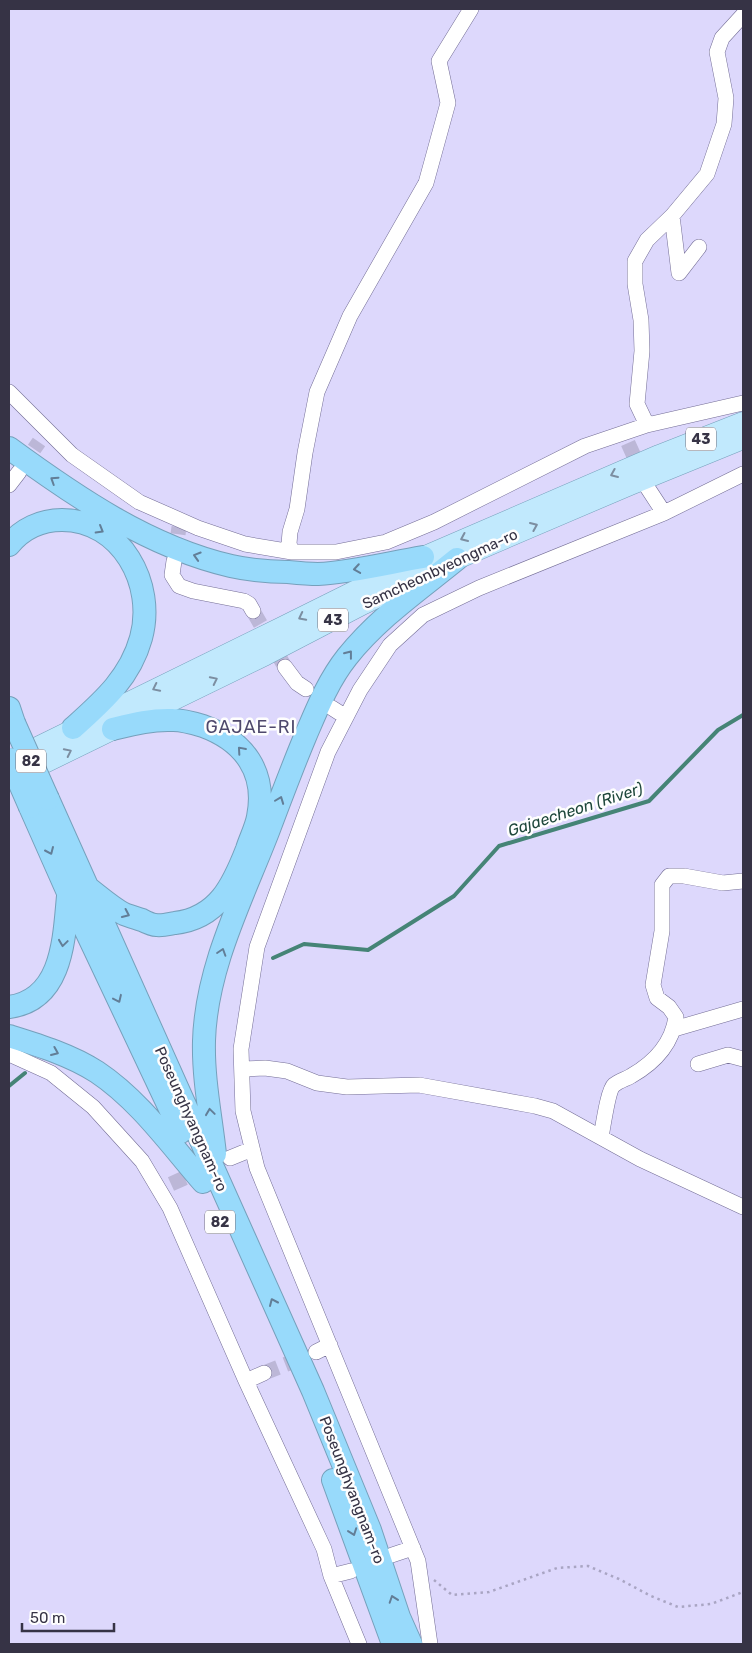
<svg xmlns="http://www.w3.org/2000/svg" width="752" height="1653" font-family="Rubik,sans-serif">
<rect width="100%" height="100%" fill="#ddd8fc"/>
<g fill="none" stroke-linecap="round" stroke-linejoin="round">
<!-- stream -->
<path stroke="#458476" stroke-width="4" d="M273,958L304,944L368,950L454,896L499,846L649,801L718,730L743,715
M9,1086L25,1073"/>
<!-- minor-tunnel -->
<path stroke="#bcb7d7" stroke-width="15" stroke-dasharray="15 8" stroke-linecap="butt" d="M628,443L642,474
M21,468L39,442
M175,557L179,527
M253,611L285,667
M171,1184L202,1170
M264,1373L307,1356"/>
<defs>
<path id="minor" d="M672,216L707,174L724,124L726,98L717,52L722,38L743,15
M699,247L679,273L672,216L647,240L635,261V284L641,320L642,351L637,404L647,425L743,403
M9,392L72,455L139,502L198,528L245,544L292,552H336L386,542L434,522L585,446L647,425
M9,485L19,472
M647,487L664,513
M292,552L289,544L290,532L297,509L305,453L317,392L350,316L426,183L448,103L439,61L471,9
M174,561L172,575L179,586L193,591L244,601L249,604L253,611
M285,667L297,683L306,689
M332,708L346,717
M674,1029L743,1009
M9,1054L51,1073L93,1107L142,1161L170,1208L246,1381L324,1549L331,1576L359,1644
M698,1064L728,1055L743,1059
M242,1069L265,1068L287,1071L317,1083L347,1087L419,1085L535,1106L553,1111L640,1159L743,1207
M601,1137C603,1127 608,1090 614,1085C619,1081 626,1079 631,1076C654,1063 672,1044 676,1017L669,1007L657,998L653,985L662,931V885L669,876H684L723,883L743,881
M230,1158L252,1149
M316,1352L330,1345
M246,1381L264,1373
M392,1555L413,1548
M331,1576L351,1571
M430,1644L418,1561L257,1168L243,1111L241,1049L257,947L328,752L360,690L390,645L423,615L479,588L664,513L743,474"/>
<path id="major" d="M13,759L282,627L423,557L659,455L743,422
M20,775L266,655L364,604L457,559L630,485L743,439"/>
<path id="highway" d="M9,448C76,497 149,547 231,566C249,570 269,572 288,572C298,573 308,574 318,574C353,572 388,563 423,557
M9,545C22,529 41,520 62,520C121,520 156,584 141,638C130,678 102,702 73,728
M9,708L14,723
M48,799L313,1391L370,1530L399,1617L411,1644
M30,807L69,895L181,1132
M87,887C99,896 111,907 124,914C129,916 136,918 142,920C146,922 152,925 156,925C162,926 169,924 175,923C218,918 233,885 247,849C250,839 256,828 258,817C267,772 244,741 203,726C193,723 183,720 173,720C152,719 133,724 113,729
M9,1007C63,1000 64,938 68,896
M9,1036C38,1045 71,1055 97,1072C139,1100 170,1144 203,1182
M215,1154C211,1117 203,1079 204,1041C206,968 242,899 268,832C280,800 292,768 305,737C317,709 328,681 347,657C378,618 419,590 457,559
M333,1480L393,1644"/>
</defs>
<!-- minor casing -->
<use href="#minor" stroke="#746e96" stroke-width="16"/>
<!-- major casing -->
<use href="#major" stroke="#76a0bb" stroke-width="21"/>
<!-- highway casing -->
<use href="#highway" stroke="#76a0bb" stroke-width="24"/>
<!-- path -->
<path stroke="#a9a5c3" stroke-width="2.5" stroke-dasharray="2.5 4" stroke-linecap="butt" d="M434,1580L452,1595L489,1592L557,1568L588,1566L619,1579L651,1596L678,1607L711,1604L743,1592"/>
<!-- minor -->
<use href="#minor" stroke="#fff" stroke-width="15"/>
<!-- major -->
<use href="#major" stroke="#c1e9fd" stroke-width="20"/>
<!-- highway -->
<use href="#highway" stroke="#98dafb" stroke-width="22"/>
<defs>
<path id="highway-bridge" d="M14,723L48,799
M9,759L30,807"/>
</defs>
<!-- highway-bridge casing -->
<use href="#highway-bridge" stroke="#76a0bb" stroke-width="24" stroke-linecap="butt"/>
<!-- highway-bridge -->
<use href="#highway-bridge" stroke="#98dafb" stroke-width="22"/>
</g>
<!-- one-way arrows -->
<defs><path id="oneway-chevron" d="M-2-3.5L2.5 0L-2 3.5" fill="none" stroke-width="1.6" stroke-linecap="round" stroke-linejoin="round" transform="scale(1.25)"/></defs>
<g stroke="#7c8ea1">
<use href="#oneway-chevron" transform="translate(614 474) rotate(157)"/>
<use href="#oneway-chevron" transform="translate(534 526) rotate(-23)"/>
<use href="#oneway-chevron" transform="translate(464 538) rotate(156)"/>
<use href="#oneway-chevron" transform="translate(302 617) rotate(153)"/>
<use href="#oneway-chevron" transform="translate(214 680) rotate(-26)"/>
<use href="#oneway-chevron" transform="translate(156 688) rotate(154)"/>
<use href="#oneway-chevron" transform="translate(68 752) rotate(-26)"/>
</g>
<g stroke="#627e97">
<use href="#oneway-chevron" transform="translate(54 480) rotate(-147)"/>
<use href="#oneway-chevron" transform="translate(100 530) rotate(30)"/>
<use href="#oneway-chevron" transform="translate(197 556) rotate(-163)"/>
<use href="#oneway-chevron" transform="translate(357 569) rotate(171)"/>
<use href="#oneway-chevron" transform="translate(349 654) rotate(-52)"/>
<use href="#oneway-chevron" transform="translate(241 750) rotate(-131)"/>
<use href="#oneway-chevron" transform="translate(280 800) rotate(-69)"/>
<use href="#oneway-chevron" transform="translate(50 851) rotate(66)"/>
<use href="#oneway-chevron" transform="translate(126 914) rotate(25)"/>
<use href="#oneway-chevron" transform="translate(63 943) rotate(98)"/>
<use href="#oneway-chevron" transform="translate(222 952) rotate(-72)"/>
<use href="#oneway-chevron" transform="translate(118 999) rotate(65)"/>
<use href="#oneway-chevron" transform="translate(55 1052) rotate(23)"/>
<use href="#oneway-chevron" transform="translate(210 1112) rotate(-98)"/>
<use href="#oneway-chevron" transform="translate(273 1302) rotate(-114)"/>
<use href="#oneway-chevron" transform="translate(353 1532) rotate(70)"/>
<use href="#oneway-chevron" transform="translate(393 1599) rotate(-109)"/>
</g>
<g text-anchor="middle" stroke-width="5" stroke-linejoin="round" paint-order="stroke">
<!-- shield labels -->
<g fill="#fefefe" stroke="#72707c" stroke-width="1">
<rect x="686" y="427.5" width="30" height="23" rx="4"/>
<rect x="318" y="608.5" width="30" height="23" rx="4"/>
<rect x="16" y="749.5" width="30" height="23" rx="4"/>
<rect x="205" y="1210.5" width="30" height="23" rx="4"/>
</g>
<g font-size="14" font-weight="bold" fill="#363345">
<text x="701" y="444">43</text>
<text x="333" y="625">43</text>
<text x="31" y="766">82</text>
<text x="220" y="1227">82</text>
</g>
<!-- street labels -->
<g font-size="15" fill="#363345" stroke="#fefefe">
<text transform="translate(440 569) rotate(-25)" y="5">Samcheonbyeongma-ro</text>
<text transform="translate(191 1119) rotate(66)" y="5">Poseunghyangnam-ro</text>
<text transform="translate(352 1490) rotate(69)" y="5">Poseunghyangnam-ro</text>
</g>
<!-- water labels -->
<g font-size="16" font-style="italic" fill="#1e473b" stroke="#fefefe">
<text transform="translate(575 809) rotate(-18)" y="6">Gajaecheon (River)</text>
</g>
<!-- quarter labels -->
<g font-size="18" letter-spacing="1" fill="#4f496d" stroke="#fefefe">
<text x="251" y="733">GAJAE-RI</text>
</g>
</g>
<!-- border -->
<rect width="752" height="1653" fill="none" stroke="#363345" stroke-width="20"/>
<!-- scale -->
<path d="M22 1623v8h92v-8" fill="none" stroke="#363345" stroke-width="2.5"/>
<text x="30" y="1623" font-size="15" fill="#363345" stroke="#fefefe" stroke-width="4" paint-order="stroke">50 m</text>
</svg>
